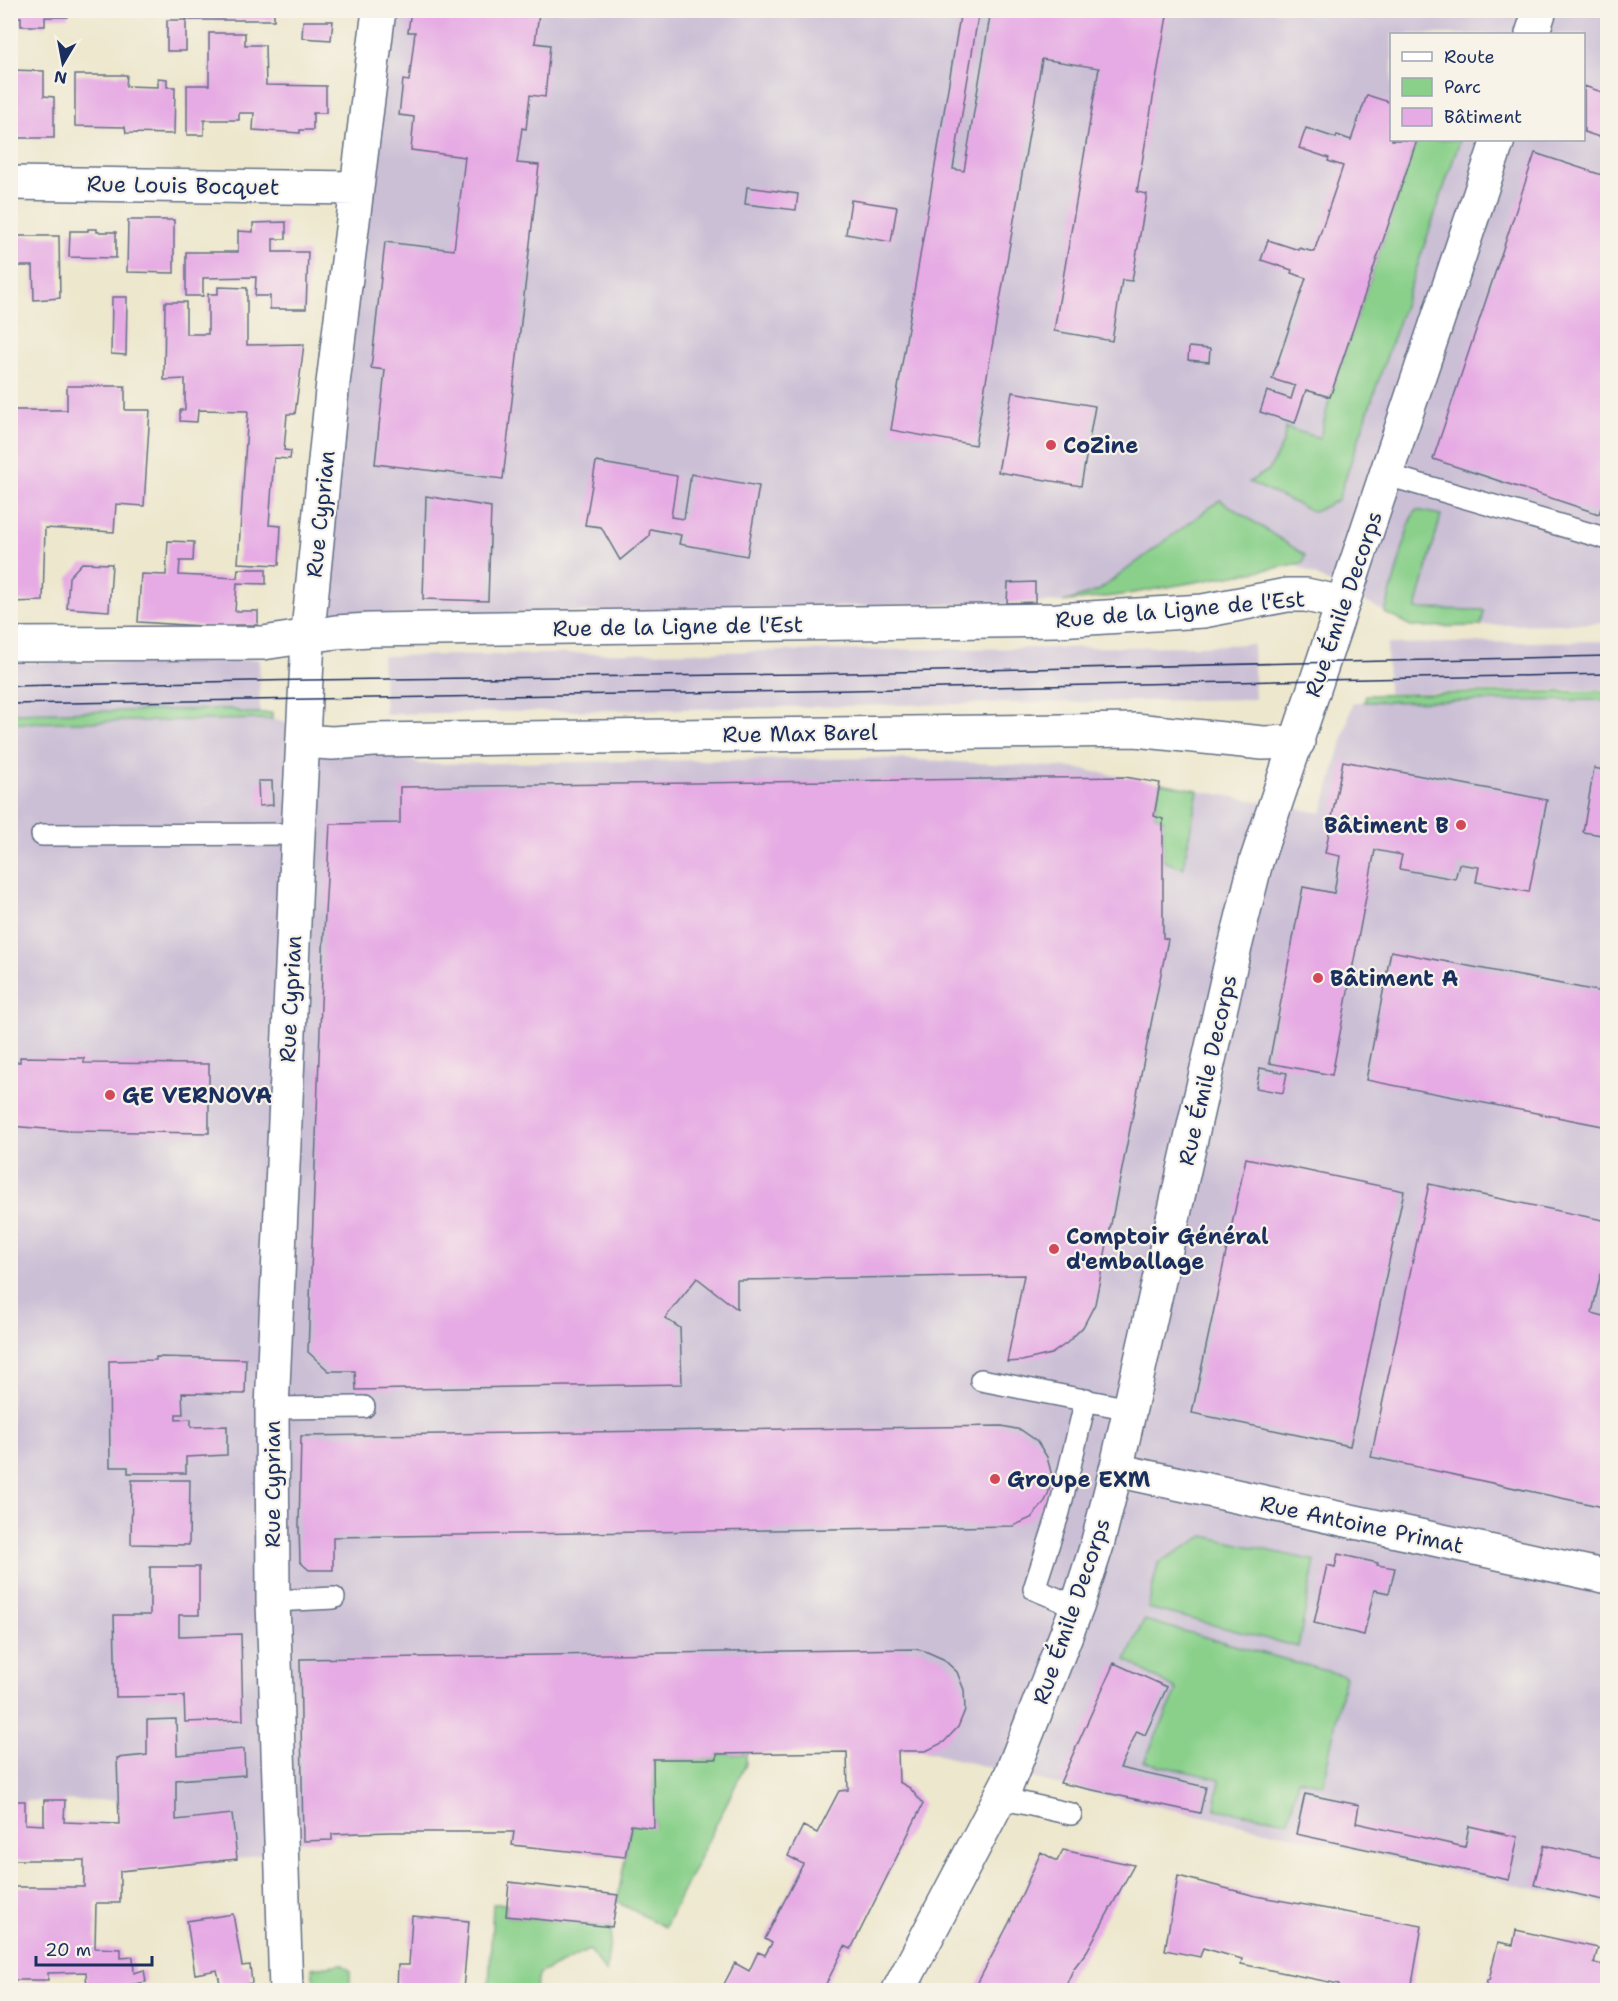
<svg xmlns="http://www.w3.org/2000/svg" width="1618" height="2001" font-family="'Shantell Sans',sans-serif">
<rect width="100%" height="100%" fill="#f7f3e8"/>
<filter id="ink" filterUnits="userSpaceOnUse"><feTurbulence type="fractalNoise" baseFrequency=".0167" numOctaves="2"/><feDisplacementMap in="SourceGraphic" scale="12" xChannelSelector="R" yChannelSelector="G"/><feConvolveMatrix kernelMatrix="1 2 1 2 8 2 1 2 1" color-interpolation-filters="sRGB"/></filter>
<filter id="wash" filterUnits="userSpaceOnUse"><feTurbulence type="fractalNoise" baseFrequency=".008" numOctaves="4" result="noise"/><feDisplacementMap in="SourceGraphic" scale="24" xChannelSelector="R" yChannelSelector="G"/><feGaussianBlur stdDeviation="1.35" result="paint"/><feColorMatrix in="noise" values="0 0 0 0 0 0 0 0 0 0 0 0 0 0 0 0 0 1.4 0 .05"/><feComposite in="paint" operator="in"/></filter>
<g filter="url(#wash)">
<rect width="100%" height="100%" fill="#ede7cd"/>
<!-- industrial -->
<path fill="#cbbfd5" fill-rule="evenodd" d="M389,11H1607V623L1413,627L1294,564L1122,595L1063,602L418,615H315ZM1392,34H1584V140H1392Z
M1607,641V689L1388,693L1387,644Z
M1253,644L1255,699L385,714L382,656L1199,646Z
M259,659L260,713H272V719L422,764L881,758L1074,768L1322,813L1353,702L1607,700V1905L1060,1785L923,1751L717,1754V1759H654V1828L514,1832H391L333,1834L332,1840L303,1841L246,1858L120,1871L118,1800L11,1801L10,663Z"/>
<!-- green -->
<path fill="#8ad08b" stroke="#528074" stroke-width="1.5" d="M1417,140H1460L1338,500L1314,512L1249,482L1269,470L1283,443L1286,428L1320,438L1330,397Z
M1220,500L1305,555L1303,563L1122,595L1063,602L1098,591Z
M1417,510L1441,515L1416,609L1484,610L1481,626L1413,627L1385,613L1411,518Z
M1608,691L1607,700L1364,702L1366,695Z
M230,709L244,713H272V719L11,723V713Z
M1160,783L1198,790L1183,868L1163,861V819L1154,816Z
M1204,1536L1315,1561L1298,1647L1148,1608L1158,1563Z
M1144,1620L1345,1676L1323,1785L1298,1779L1289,1821L1215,1809L1220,1779L1144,1762L1177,1690L1126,1660Z
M717,1754H746V1764L665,1927L617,1902L631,1825L654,1827L653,1759H716Z
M493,1904H507L506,1916L612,1927L606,1972L589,1950L540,1973L535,1990H512L489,1987Z
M342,1964L350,1971V1990H315L312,1968Z"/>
<g id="blocks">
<!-- building -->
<path fill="#e6aae4" d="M10,10H68V17H45V26H21V17H10Z
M187,10H274V20H186Z
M411,10H519L539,13L535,43L550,45L545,97L530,95L526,129L522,128L517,163L539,165L503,479L375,464L385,370L371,368L385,242L454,250L465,157L411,150L414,117L399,115L403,80L409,81L415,32H408Z
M961,10H979L953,169L964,171L991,10H1168L1137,192L1147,194L1132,281L1122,280L1112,341L1054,331L1099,68L1042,59L975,445L891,430Z
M167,20H186V51H167Z
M303,21H333L331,40L302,38Z
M209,33H245V45H265L266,85L326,86V113H313V130H300V133L253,130L254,113H239V120H204V135H187V85H209Z
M10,70L44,71V96L54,97V138H10Z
M75,75H127L126,86L158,87V78L167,79V87H175L174,134L126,133L125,127L75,126Z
M1584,86L1608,94V140L1584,132Z
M1367,95L1392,103V140H1417L1330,397L1306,390L1295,423L1260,412L1267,391L1291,399L1295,386L1272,379L1306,278L1291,273L1292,270L1261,260L1268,240L1299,250V248L1314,252L1343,166L1328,161L1329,158L1299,148L1306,128L1336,138L1337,135L1351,140Z
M1535,153L1608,177V489L1599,514L1433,459Z
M747,187L798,194L796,210L745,204Z
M851,200L897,207L891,242L846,234Z
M128,220H174V273L127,272Z
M286,222V239H273V252H308L306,309H270V296H255L256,277L203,278V296H186V252H238V231L253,232V223Z
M88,229H97V232H116V258L69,257L70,231H88Z
M10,236H59L60,298L34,300L33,266H10Z
M218,287L247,288V345L304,344L295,414H287L284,450L291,451L290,459L274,458L269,525L281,526L279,565L238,563L248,411L198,410L197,422L180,421V410H185V379L164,380L165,302H186V334H208V294H218Z
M112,297H127L126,355L111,354Z
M1189,347L1210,349L1209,362L1188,360Z
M10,384H13L14,410H67V386H125V410H150L144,506L116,504L114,532L45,528L43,601L10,602Z
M1012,392L1095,406L1081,486L998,472Z
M596,462L677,476L671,517L684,519L691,474L759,486L747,556L679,544L681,535L650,529L649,536L620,560L601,527L585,525Z
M426,496L491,507L488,601L423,599Z
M168,541L194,542L193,561H180L179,575L237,578L238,569H266V584L237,583L235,611H258V625H234V628L138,622L141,574L166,575Z
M82,563L112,564L109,611L67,608L69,577Z
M1035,582V602L1007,603L1008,583Z
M1343,761L1547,800L1529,892L1476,882L1479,867L1459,864L1455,879L1399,869L1402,855L1375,850L1332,1075L1269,1063L1303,887L1334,893L1340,856L1325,853Z
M1594,768L1608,771V836L1583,832Z
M1125,777L1160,783L1154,816L1163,819V938L1168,939L1095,1304L1083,1327L1067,1343L1051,1354L1022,1361L1007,1362L1024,1275L737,1280V1309L697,1278L665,1318L680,1328L682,1384L356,1390L355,1371H329L308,1352L323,950L330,824L400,823V787Z
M258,781H272L273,805L259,806Z
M1391,951L1608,993V1127L1366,1080Z
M20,1057L84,1058V1063L209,1064V1133L70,1131L10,1126V1062H20Z
M1260,1068L1287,1073L1283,1093L1256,1088Z
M1246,1158L1404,1191L1350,1446L1192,1413Z
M1429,1184L1608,1221V1241L1592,1313L1608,1317V1508L1371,1457Z
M156,1357L246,1359L245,1394L182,1393L183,1414H176V1420L191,1419V1427L227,1426V1455L186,1457V1473H128V1467H110L109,1361L156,1360Z
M1002,1426L1021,1430L1037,1441L1047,1457L1052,1476L1048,1495L1044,1503L1031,1518L1013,1526L333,1537V1570H309L300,1562L299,1526L301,1436Z
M132,1480H190L189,1545L131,1544Z
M1338,1554L1378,1563L1377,1565L1395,1568L1389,1593L1374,1590L1364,1635L1314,1623L1327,1565L1335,1567Z
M150,1567H199V1615H179V1636L241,1634L243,1720L185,1722L184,1696L116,1697L114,1615H150Z
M915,1649L925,1651L943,1659L957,1672L964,1690L965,1710L958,1727L944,1742L926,1751H898L899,1782L910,1788L923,1804L851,1949L845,1946L826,1984L832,1987L830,1990H721L735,1963L749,1971L758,1952L765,1955L772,1943L765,1939L803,1864L788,1856L803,1826L817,1833L839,1791L848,1790L847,1752L717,1754V1759H653L654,1828L631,1825L625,1857L512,1845L514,1832H390L332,1834V1840L303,1841L300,1659Z
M1114,1663L1167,1687L1145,1735L1137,1731L1120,1768L1206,1787L1200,1813L1060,1783Z
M176,1719L177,1755L244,1749L245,1775L176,1780V1820L232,1814L237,1859L120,1871V1903H96L95,1948L121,1949V1958L133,1957L134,1973L144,1970L146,1982L122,1986V1990H87L86,1972L48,1973V1980H10V1887H84V1860H10V1801H25V1824L44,1825V1800H65L64,1822L119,1824L117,1758L147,1755V1720Z
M1305,1794L1359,1805L1356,1823L1465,1847L1469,1826L1518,1837L1509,1880L1296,1834Z
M1544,1845L1608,1859V1901L1534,1885Z
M1063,1850L1134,1865L1087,1951L1074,1968L1065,1987L1076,1990H974L1009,1923L1041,1852L1057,1861Z
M1178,1876L1256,1896L1422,1926L1411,1990H1338L1339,1984L1241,1964L1242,1959L1203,1948L1200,1957L1165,1950Z
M509,1882L618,1895L612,1927L506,1916Z
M233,1914L242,1966L250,1965L252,1983L227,1988L221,1987L217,1970L195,1974L187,1921Z
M412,1916L469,1921L463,1990H397L398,1965H409Z
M1516,1930L1598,1948L1594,1963L1608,1966L1604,1990H1485L1487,1980H1489L1498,1942L1513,1945Z"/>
</g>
</g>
<g filter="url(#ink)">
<use href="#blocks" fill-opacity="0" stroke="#646f85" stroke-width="1.5"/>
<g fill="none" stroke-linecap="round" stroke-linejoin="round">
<defs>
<path id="service" d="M1387,475L1608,539
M42,835L298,834
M981,1380L1130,1409
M272,1408L364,1407
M273,1601L334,1598
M1077,1607L1034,1589L1059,1512L1086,1399
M1000,1798L1071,1814"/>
<path id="minor" d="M10,183L356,188
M10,644L263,643L336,632L370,630L1057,620L1203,611L1287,595H1306L1343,603
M303,741L332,743L374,740L1135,730L1263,743L1298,742
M286,1990L273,1601L272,1408L298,834L309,621L332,391L379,10"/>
<path id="tertiary" d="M1532,34L1540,10
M1116,1470L1230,967L1256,862L1498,140"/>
<path id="secondary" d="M899,1990L1008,1782L1077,1607L1097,1545L1116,1470L1608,1577"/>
</defs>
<!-- service casing -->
<use href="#service" stroke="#646f85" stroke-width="24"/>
<!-- minor casing -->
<use href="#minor" stroke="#646f85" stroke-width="36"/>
<!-- tertiary casing -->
<use href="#tertiary" stroke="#646f85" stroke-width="36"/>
<!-- secondary casing -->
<use href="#secondary" stroke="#646f85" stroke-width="36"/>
<!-- service -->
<use href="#service" stroke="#fff" stroke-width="21"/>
<!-- minor -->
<use href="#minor" stroke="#fff" stroke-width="33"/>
<!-- tertiary -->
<use href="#tertiary" stroke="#fff" stroke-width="33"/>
<!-- secondary -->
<use href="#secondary" stroke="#fff" stroke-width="33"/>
<!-- tram -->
<path stroke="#1b2f5e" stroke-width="1.5" d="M10,686L306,680L805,674L1608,656
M10,704L805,691L1608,674"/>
</g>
</g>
<!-- markers -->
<g fill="#d1495b" stroke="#f7f3e8" stroke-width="2">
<circle cx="1051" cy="445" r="6"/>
<circle cx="1461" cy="825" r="6"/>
<circle cx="1318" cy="978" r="6"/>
<circle cx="110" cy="1095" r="6"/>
<circle cx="1054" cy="1249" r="6"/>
<circle cx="995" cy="1479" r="6"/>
</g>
<g text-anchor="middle" stroke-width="4.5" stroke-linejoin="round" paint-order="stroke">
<!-- street labels -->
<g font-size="22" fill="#1b2f5e" stroke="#f7f3e8">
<text transform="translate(183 185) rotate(1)" y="8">Rue Louis Bocquet</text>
<text transform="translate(320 514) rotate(-84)" y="8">Rue Cyprian</text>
<text transform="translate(1343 604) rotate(-71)" y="8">Rue Émile Decorps</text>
<text transform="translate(1180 609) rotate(-5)" y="8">Rue de la Ligne de l'Est</text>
<text transform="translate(678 626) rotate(-1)" y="8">Rue de la Ligne de l'Est</text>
<text transform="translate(800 733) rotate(-1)" y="8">Rue Max Barel</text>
<text transform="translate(290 999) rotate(-87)" y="8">Rue Cyprian</text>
<text transform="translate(1207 1070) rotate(-77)" y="8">Rue Émile Decorps</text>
<text transform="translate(272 1484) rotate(-90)" y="8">Rue Cyprian</text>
<text transform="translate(1362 1524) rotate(12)" y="8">Rue Antoine Primat</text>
<text transform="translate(1071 1611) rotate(-71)" y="8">Rue Émile Decorps</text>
</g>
<!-- poi labels -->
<g font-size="22" font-weight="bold" fill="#1b2f5e" stroke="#f7f3e8" text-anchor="start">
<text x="1063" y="453">CoZine</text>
<text x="1449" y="833" text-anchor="end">Bâtiment B</text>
<text x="1330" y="986">Bâtiment A</text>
<text x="122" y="1103">GE VERNOVA</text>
<text x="1066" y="1244">Comptoir Général<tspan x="1066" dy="25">d'emballage</tspan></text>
<text x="1007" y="1487">Groupe EXM</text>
</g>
</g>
<!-- margin -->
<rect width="1618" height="2001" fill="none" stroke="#f7f3e8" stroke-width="36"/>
<!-- legend -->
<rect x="1390" y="33" width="195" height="108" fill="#f7f3e8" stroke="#9fa5b1" stroke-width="1.5"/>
<rect x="1402" y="52" width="30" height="9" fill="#ffffff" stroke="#9fa5b1" stroke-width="1.5"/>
<text x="1444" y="63" font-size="18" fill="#1b2f5e">Route</text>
<rect x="1402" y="78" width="30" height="18" fill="#8ad08b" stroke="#9fa5b1" stroke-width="1.5"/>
<text x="1444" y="93" font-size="18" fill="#1b2f5e">Parc</text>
<rect x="1402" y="108" width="30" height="18" fill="#e6aae4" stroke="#9fa5b1" stroke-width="1.5"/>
<text x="1444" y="123" font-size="18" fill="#1b2f5e">Bâtiment</text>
<!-- north arrow -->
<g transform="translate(63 63) rotate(190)" stroke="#f7f3e8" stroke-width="4.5" paint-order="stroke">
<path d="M0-4.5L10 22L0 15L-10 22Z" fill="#1b2f5e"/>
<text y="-9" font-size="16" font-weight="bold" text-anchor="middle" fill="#1b2f5e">N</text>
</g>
<!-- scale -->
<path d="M36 1956v9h116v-9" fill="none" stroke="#1b2f5e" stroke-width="3"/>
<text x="45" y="1956" font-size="18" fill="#1b2f5e" stroke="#f7f3e8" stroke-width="4.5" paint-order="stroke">20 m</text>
</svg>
